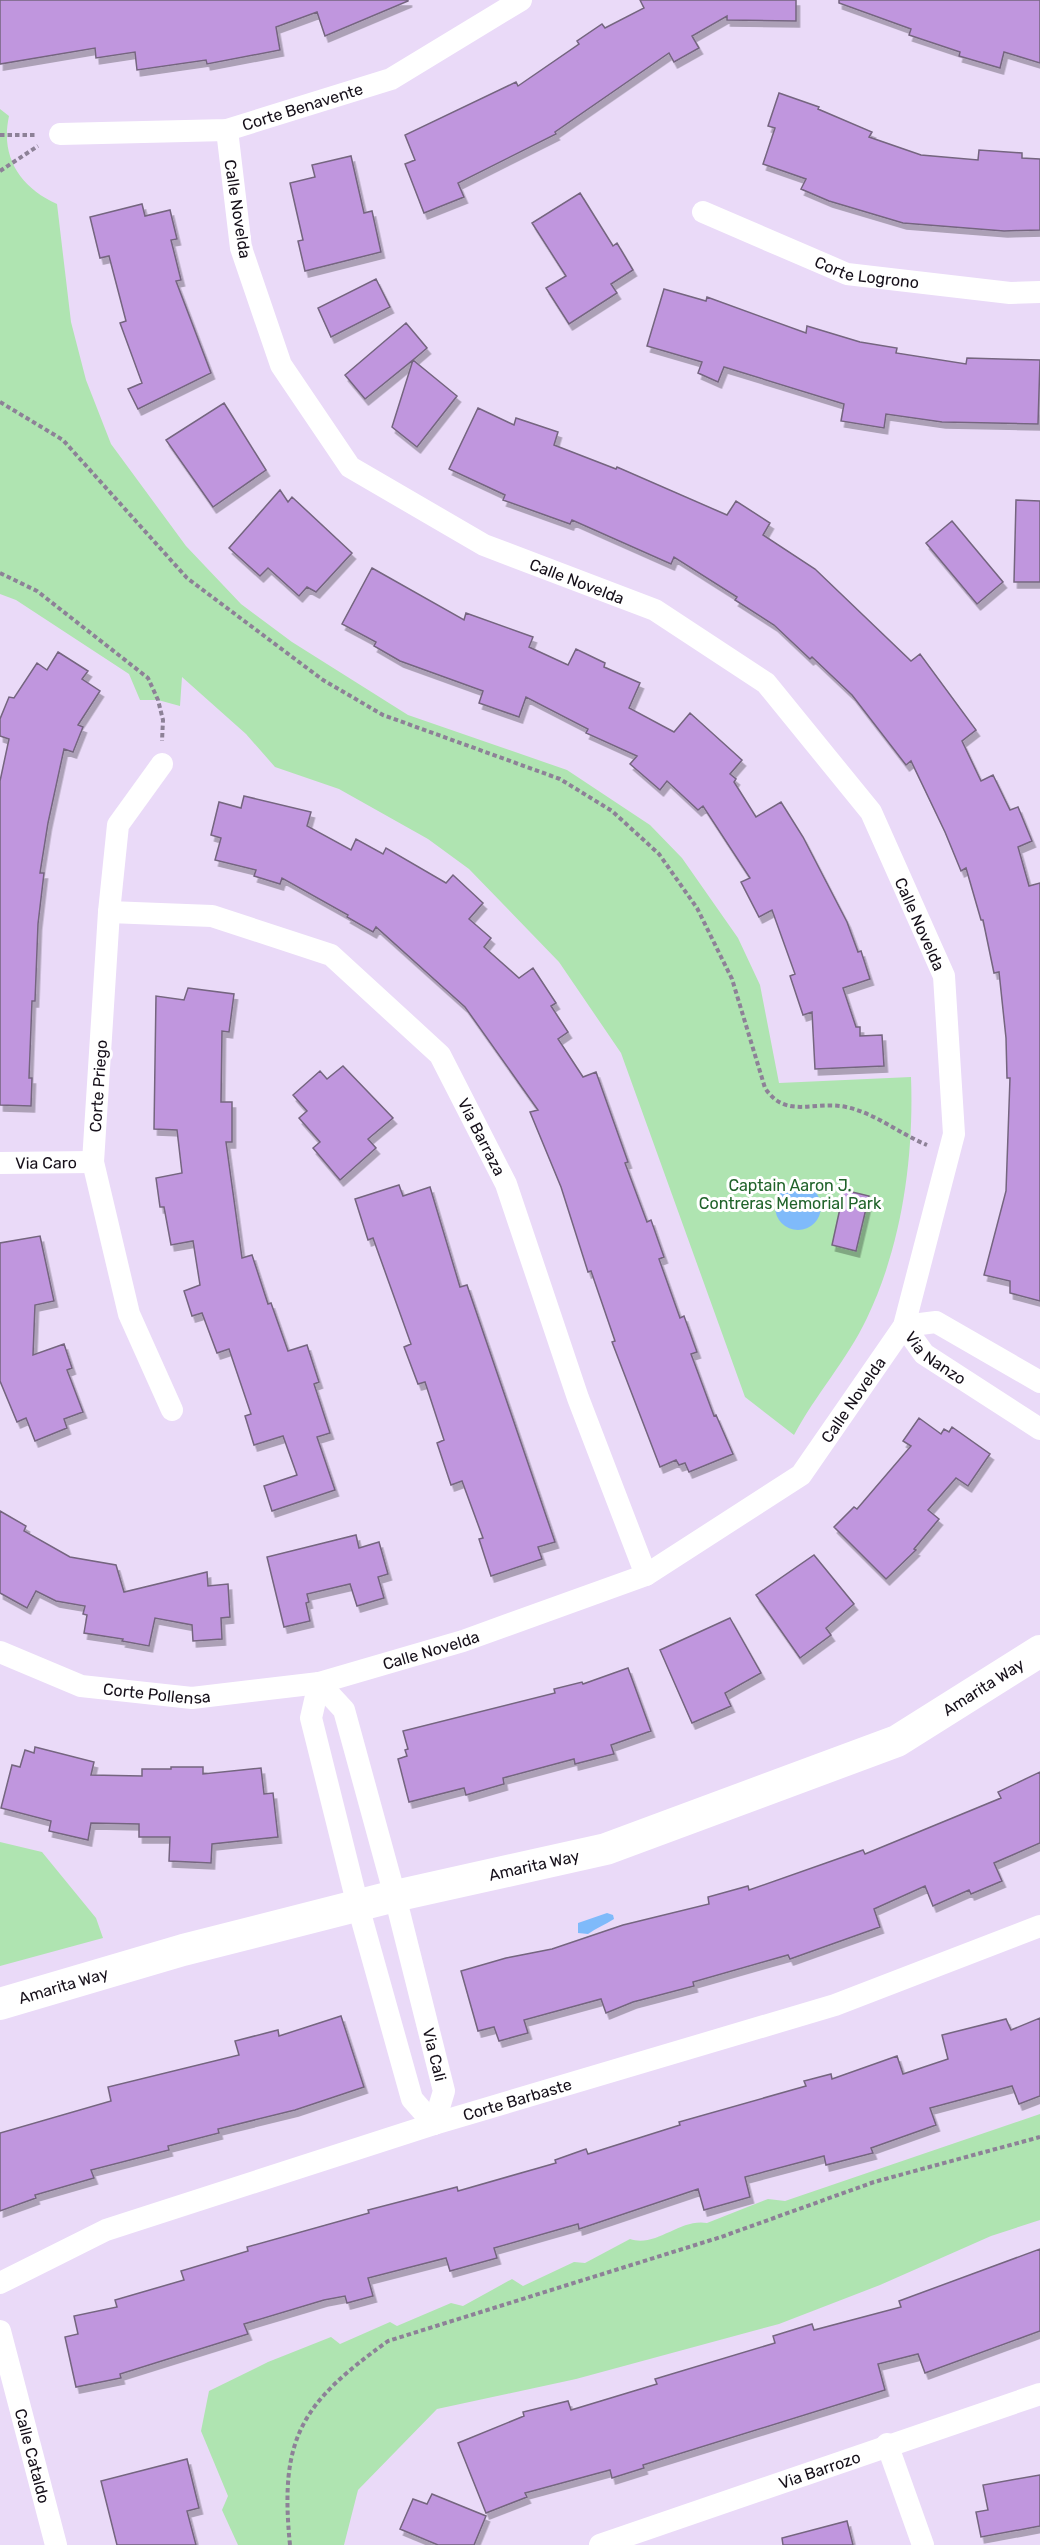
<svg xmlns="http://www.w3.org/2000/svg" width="1040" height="2545" font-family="Rubik,sans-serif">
<defs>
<filter id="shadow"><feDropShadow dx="3.5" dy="6" stdDeviation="0" flood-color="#0004"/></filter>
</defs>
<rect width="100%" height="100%" fill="#eadaf8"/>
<!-- green -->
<path fill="#afe4b1" d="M0,109L9,116C0,157 20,187 57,204L71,322L86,380L111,444L186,546L241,604L292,642L408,715L567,770L650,825L682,858L738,938L760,985L779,1083L911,1077C914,1157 902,1245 867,1318C847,1360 816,1394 794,1435L745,1397L621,1053L559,962L469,869L428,839L339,789L275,767L246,734L182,677L180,706L158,700H140L129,674L16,600L0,594Z
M0,1842L42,1852L96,1918L103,1938L0,1966Z
M1040,2114V2220L991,2236L880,2285L779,2324L576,2379L437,2409L358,2490L344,2545H238L222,2510L228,2496L201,2431L209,2391L268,2362L331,2337L340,2344L390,2322L397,2326L451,2303L463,2306L512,2279L523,2286L574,2262L585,2263L630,2239C656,2248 680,2218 707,2223L768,2199L785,2201Z"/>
<!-- water -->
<path fill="#7fbafa" d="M775 1207a23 23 0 1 1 46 0a23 23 0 1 1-46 0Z
M607,1913L613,1915L614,1919C605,1925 596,1928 588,1934L578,1933V1923Z"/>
<!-- building -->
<path fill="#c096de" stroke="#74657f" stroke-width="1.5" filter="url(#shadow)" d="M0,0H408V1L325,36L317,12L276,27L280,50L207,64L206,60L137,70L135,52L96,58L95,48L0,64Z
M640,0H796V21L727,20V16L692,36L699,48L674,62L669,53L555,132L556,134L458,183L464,197L424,213L405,164L415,160L405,135L516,82L518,86L579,44L577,41L602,24L605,28L644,8Z
M839,0H1040V63L1004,52L1000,68L959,56L960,52L909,35L911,29L839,3Z
M779,93L819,107L818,109L872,132L869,137L921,155L978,160L979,150L1022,153V158L1040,159V230L1004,231L903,223L829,201L801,189L806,179L763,164L775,128L768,126Z
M351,156L364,213L372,211L381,252L305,271L298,241L303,240L290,183L315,177L312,165Z
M580,193L613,246L617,243L633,270L611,284L617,293L569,324L546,288L566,276L532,223Z
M142,204L145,216L170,210L177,239L171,240L181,280L176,281L211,373L138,409L128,389L142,383L120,323L126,321L109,256L100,258L90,217Z
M376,279L390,307L331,337L318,308Z
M664,289L706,301L707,297L806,333L807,326L860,342L897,348L896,353L966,364L967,358L1040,360L1038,424L942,422L886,414L884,428L841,421L844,404L724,367L718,382L698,373L702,362L647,346Z
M406,323L427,348L413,360L457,396L417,447L392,427L413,360L365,399L345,375Z
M224,403L266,470L213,507L166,440Z
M478,408L514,425L516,418L558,432L554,445L616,469L617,467L727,515L736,501L770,523L763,535L815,569L911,661L920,654L976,730L962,741L981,781L993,775L1010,810L1018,807L1032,841L1018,847L1029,886L1040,883V1301L1010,1293V1281L984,1275L1006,1191L1010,1078H1007L1006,1038L999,972L994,973L983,920H981L966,868L961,871L945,832L911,761L906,765L852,695L812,657L810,659L774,625L735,600L737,597L674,557L671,564L572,520L570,524L503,500L505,495L449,469Z
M280,490L288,502L292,497L352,553L316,592L307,587L299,596L268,568L260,576L229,548Z
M1016,500L1040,501V582H1014Z
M952,521L1003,582L977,604L926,543Z
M372,568L464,620L466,613L533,637L529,647L568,665L576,649L605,663L604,667L640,683L629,708L674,732L690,713L742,760L730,774L736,779L734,782L756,817L781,802L803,837L847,922L858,952L861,951L870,979L843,988L856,1027H860V1036L882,1035L884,1066L815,1069L812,1012L803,1015L790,976L795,974L772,910L759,917L741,882L750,878L703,806L698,810L667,781L660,790L630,764L637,756L586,733L588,729L526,697L519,717L479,703L483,691L400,661L374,646L376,642L342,624Z
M58,652L88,671L82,679L100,691L78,725L83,727L73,752L64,749L48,823L40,873H44L38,924L35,1001H32L29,1078H32L31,1106L0,1105V781L9,739L0,736V719L9,697L14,698L37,663L47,670Z
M244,796L311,812L307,826L351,850L356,839L383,854L386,848L446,883L453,875L483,903L469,919L491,938L484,947L519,978L533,968L556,1003L551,1006L568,1032L558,1039L583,1077L596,1072L628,1162L625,1163L647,1222L651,1220L664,1257L659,1259L680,1318L684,1316L697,1352L691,1354L714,1416L716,1415L733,1454L689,1472L685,1463L679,1465L676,1460L660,1467L612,1342L615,1341L591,1271L588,1272L561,1187L530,1112L538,1110L465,1007L376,927L373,932L347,917L348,915L282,878L280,884L254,876L256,870L215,860L221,838L211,835L219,802L241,808Z
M188,988L234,994L229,1032L222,1031L221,1102H232V1142H226L242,1258L252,1255L268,1304L271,1303L288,1351L307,1345L319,1382L314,1384L330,1433L317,1437L335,1490L272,1511L264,1486L297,1475L283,1436L254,1445L245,1416L251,1414L229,1349L217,1353L202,1313L192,1316L184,1291L200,1285L193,1241L171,1245L164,1207H160L156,1178L182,1173L177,1130L154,1129L156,996L184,1000Z
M343,1066L393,1118L368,1139L376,1148L340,1180L313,1148L320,1142L299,1118L307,1111L293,1095L320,1071L327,1079Z
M399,1185L403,1196L430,1187L460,1287L467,1285L555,1542L538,1547L542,1559L491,1576L479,1539L483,1538L462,1481L451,1485L437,1443L444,1440L425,1382L418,1384L404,1347L411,1344L373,1238L368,1240L355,1199Z
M844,1190L869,1196L856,1251L832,1245Z
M40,1236L54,1301L35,1305L33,1355L64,1344L72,1368L67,1370L83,1412L64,1419L67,1428L35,1441L26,1418L17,1422L0,1381V1243Z
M919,1418L941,1434L944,1429L949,1432L952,1427L990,1454L968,1486L956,1478L928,1510L939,1519L914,1549L916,1550L886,1579L834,1527L854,1507L857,1509L911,1446L903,1441Z
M0,1511L26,1526L24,1531L70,1557L116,1565L124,1592L207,1572L208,1586L228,1584L230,1617L221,1618L222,1639L193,1641L192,1625L155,1618L149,1646L122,1641L123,1639L84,1633L87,1615L83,1614L85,1606L56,1601L36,1591L27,1608L0,1593Z
M356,1535L359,1548L379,1542L388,1574L378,1577L384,1598L357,1606L350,1584L307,1594L309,1602L306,1603L310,1621L284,1627L267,1557Z
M814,1555L854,1604L826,1628L831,1635L800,1658L756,1595Z
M730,1618L761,1673L725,1693L731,1706L692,1723L660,1650Z
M628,1668L651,1731L611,1745L614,1754L575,1764L574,1759L503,1778L504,1784L466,1795L464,1788L409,1802L398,1759L407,1756L405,1750L408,1749L403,1731L555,1693L554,1689L582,1682L583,1684Z
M35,1747L94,1762L91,1775L142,1776V1769H171V1767H203V1774L261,1768L264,1794L273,1793L278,1837L212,1844L211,1863L169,1861L170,1837H139V1824L91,1823L88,1840L49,1831L51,1821L1,1808L12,1765L20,1767L25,1750L34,1753Z
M1040,1772V1843L994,1863L1002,1881L971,1894L969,1890L933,1906L925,1886L874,1909L880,1927L790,1959L788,1955L693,1982L694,1986L633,2002L606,2013L601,1999L524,2020L528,2033L499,2041L494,2027L478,2031L461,1971L506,1958L552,1949L623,1925L709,1904L708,1897L748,1886L749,1890L863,1850L865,1854L1001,1798L998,1792Z
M341,2016L364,2087L295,2110L218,2129L219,2133L168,2146L169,2150L91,2170L94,2178L35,2195L36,2198L0,2211V2133L111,2101L108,2087L239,2055L235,2041L278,2030L279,2036Z
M1040,2018V2096L1019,2104L1012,2086L930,2108L936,2125L871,2148L873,2153L826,2165L824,2156L745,2177L750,2197L704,2210L698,2189L579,2229L578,2224L494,2248L497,2258L450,2271L446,2258L368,2278L373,2296L347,2303L345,2296L324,2300L244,2324L248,2334L120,2374L121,2378L76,2387L65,2337L78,2334L74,2316L117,2307L115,2300L184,2280L181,2271L248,2251L247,2247L369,2213L368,2210L457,2187L458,2191L556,2163L555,2160L586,2149L588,2154L680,2125L679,2122L806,2086L804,2081L831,2074L832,2079L897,2056L903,2074L948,2059L942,2035L1006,2019L1011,2030Z
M1040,2249V2331L925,2373L918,2354L878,2364L885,2390L643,2465L644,2468L612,2478L610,2470L525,2493L527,2497L486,2513L458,2443L524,2416L523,2412L568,2401L571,2410L657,2384L655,2379L775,2343L773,2336L812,2324L814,2330L901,2307L899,2301Z
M187,2459L199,2508L187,2511L196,2545H117L101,2481Z
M1040,2475V2526L981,2537L976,2512L988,2510L983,2485Z
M432,2494L486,2516L474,2545H438L400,2529L413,2499L427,2504Z
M847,2521L853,2545H783L782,2538Z"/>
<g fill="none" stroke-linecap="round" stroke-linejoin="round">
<!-- path -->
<path stroke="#8d8197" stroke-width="4" stroke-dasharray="4.5 3" stroke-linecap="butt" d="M0,135H35
M0,171L38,146
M0,402L63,440L187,578L323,680L383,715L560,779L612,811L659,854L697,908L732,979L765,1088C786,1120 815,1100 846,1107C875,1113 900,1134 927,1145
M0,573L37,591L148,678L158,700L163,720L162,741
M290,2545C279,2437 302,2403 388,2341L721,2237L874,2182L1040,2137"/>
<!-- street -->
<g stroke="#fff" stroke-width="22">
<path id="s1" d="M60,134L227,130L391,79L521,0"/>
<path id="s2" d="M703,212L847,274L1010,293L1040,292"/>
<path d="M162,764L118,825L109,912L93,1162L129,1314L172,1410"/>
<path id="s3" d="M109,912L212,916L331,955L440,1055L506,1184L578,1398L646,1575"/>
<path id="s4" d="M0,1163L93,1162"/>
<path id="s5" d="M1040,1382L936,1322L904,1326L924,1354L1040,1429"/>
<path id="s6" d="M0,1652L81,1686L192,1698L319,1683L463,1641L646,1575L801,1475L904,1326L954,1134L944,976L871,812L766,683L655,610L484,545L350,467L281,365L241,248L227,130"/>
<path id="s7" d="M319,1683L344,1710L395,1896L444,2091L434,2124"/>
<path d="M319,1683L311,1718L358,1906L412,2099L434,2124"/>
<path id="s8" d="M0,2283L106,2230L434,2124L835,2005L1040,1926"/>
<path id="s9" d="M0,2331L56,2545"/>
<path d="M887,2444L923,2545"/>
<path id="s10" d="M600,2545L1040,2394"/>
</g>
<!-- secondary -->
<path stroke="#fff" stroke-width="32" id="s11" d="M0,2004L183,1950L395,1896L606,1849L897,1741L1040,1651"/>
</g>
<g text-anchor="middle" stroke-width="6" stroke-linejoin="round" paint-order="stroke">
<!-- street labels -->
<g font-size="16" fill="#16101a" stroke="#fff">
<text dy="6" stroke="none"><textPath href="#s1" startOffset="246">Corte Benavente</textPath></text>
<text transform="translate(238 209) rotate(81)" y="6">Calle Novelda</text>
<text dy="6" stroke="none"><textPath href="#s2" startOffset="176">Corte Logrono</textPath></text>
<text transform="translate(577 581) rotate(21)" y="6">Calle Novelda</text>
<text transform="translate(920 924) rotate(66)" y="6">Calle Novelda</text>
<text transform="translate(98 1086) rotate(-86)" y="6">Corte Priego</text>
<text dy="6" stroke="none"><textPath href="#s3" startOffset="468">Via Barraza</textPath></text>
<text dy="6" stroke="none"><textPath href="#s4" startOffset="46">Via Caro</textPath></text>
<text dy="6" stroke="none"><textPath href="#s5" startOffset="198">Via Nanzo</textPath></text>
<text dy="6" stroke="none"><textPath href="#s6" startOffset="948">Calle Novelda</textPath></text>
<text dy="6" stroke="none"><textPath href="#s6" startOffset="444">Calle Novelda</textPath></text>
<text dy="6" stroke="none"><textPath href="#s11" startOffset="1038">Amarita Way</textPath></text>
<text dy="6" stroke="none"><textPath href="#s6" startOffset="164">Corte Pollensa</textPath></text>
<text dy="6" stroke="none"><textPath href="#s11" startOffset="552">Amarita Way</textPath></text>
<text dy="6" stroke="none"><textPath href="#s11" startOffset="66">Amarita Way</textPath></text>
<text dy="6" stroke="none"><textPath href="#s7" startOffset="393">Via Cali</textPath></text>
<text dy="6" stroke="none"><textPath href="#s8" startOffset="550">Corte Barbaste</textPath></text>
<text dy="6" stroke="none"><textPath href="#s9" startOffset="129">Calle Cataldo</textPath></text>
<text dy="6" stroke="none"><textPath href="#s10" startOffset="232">Via Barrozo</textPath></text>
</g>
<!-- park labels -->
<g font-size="16" fill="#20632a" stroke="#fff">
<text x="790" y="1191">Captain Aaron J.<tspan x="790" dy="18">Contreras Memorial Park</tspan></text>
</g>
</g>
</svg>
